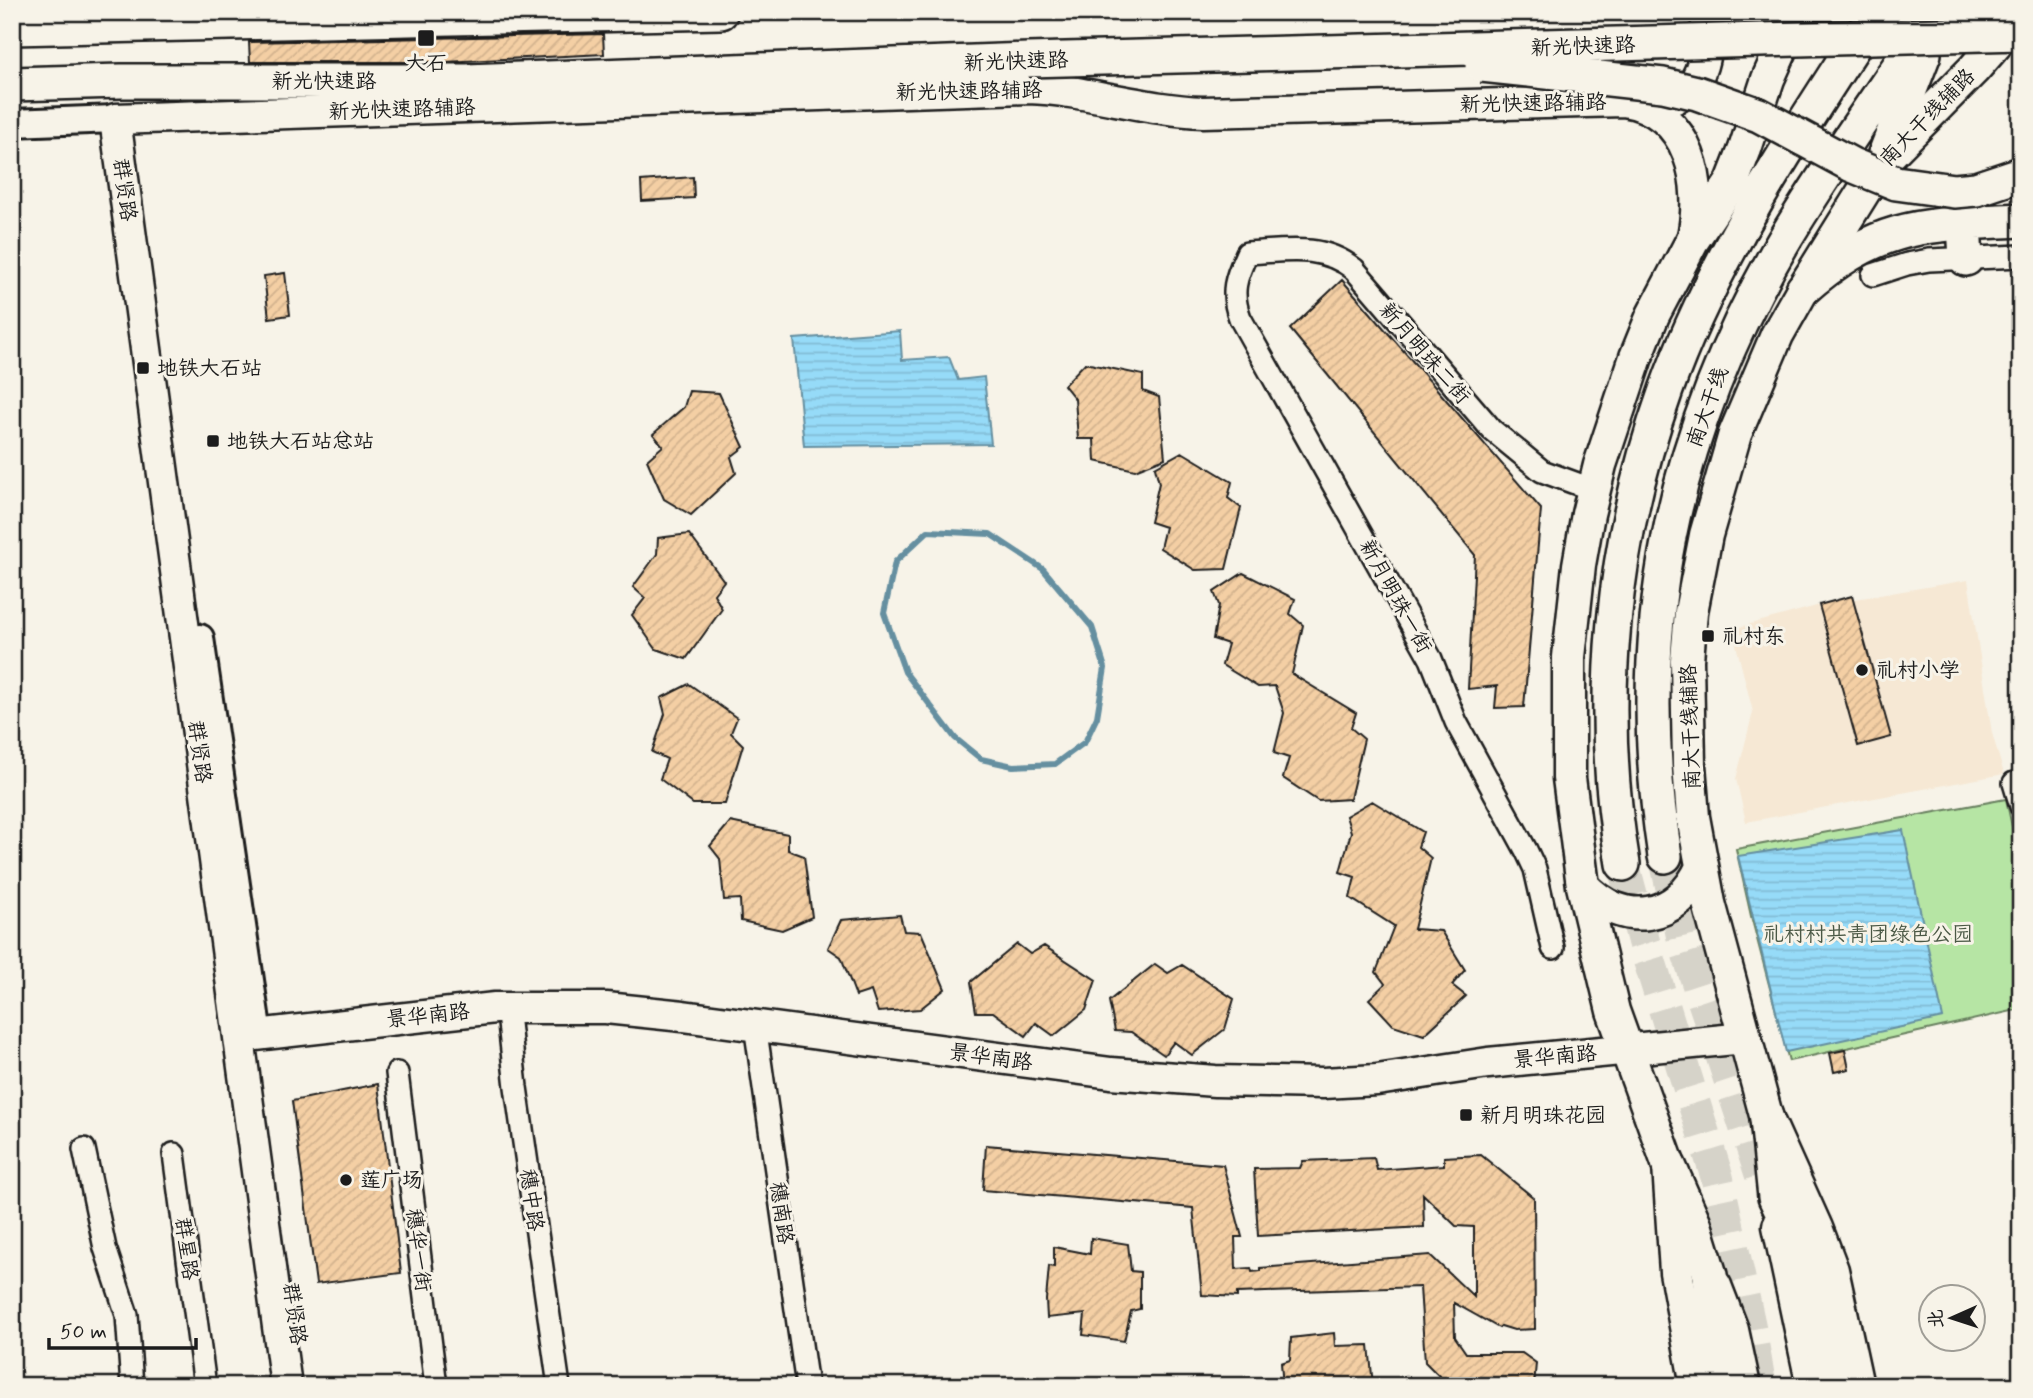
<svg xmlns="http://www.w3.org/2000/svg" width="2033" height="1398" font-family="Mynerve,'LXGW WenKai TC',sans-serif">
<defs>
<pattern id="water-rules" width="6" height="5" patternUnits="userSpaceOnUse" patternTransform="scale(1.75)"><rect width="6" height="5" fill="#96dbf8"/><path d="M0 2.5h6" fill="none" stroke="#81bbd4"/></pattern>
<pattern id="building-hatch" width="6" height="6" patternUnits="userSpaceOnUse" patternTransform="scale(1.75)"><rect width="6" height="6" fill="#f4cfa4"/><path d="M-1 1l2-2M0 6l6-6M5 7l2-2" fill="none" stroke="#d1b18d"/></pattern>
</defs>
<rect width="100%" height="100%" fill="#f7f3e8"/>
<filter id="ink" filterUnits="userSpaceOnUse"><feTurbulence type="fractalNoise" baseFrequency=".0143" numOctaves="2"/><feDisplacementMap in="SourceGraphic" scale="14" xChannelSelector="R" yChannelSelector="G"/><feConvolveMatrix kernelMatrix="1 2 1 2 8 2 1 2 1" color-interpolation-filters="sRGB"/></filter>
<g filter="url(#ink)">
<!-- built -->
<path fill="#f6e8d4" d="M1968,580L1992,733L2004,774L1746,822L1736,779L1753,712L1732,629L1820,605Z"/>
<!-- park -->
<path fill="#b6e5a4" stroke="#698060" stroke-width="2" d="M2006,799L2021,868V1009L1789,1061L1751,916L1736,849Z"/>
<!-- water -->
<path fill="url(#water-rules)" stroke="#658fa0" stroke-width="2" d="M900,331L902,360L949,357L958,380L984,377L991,444L804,446L794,339Z
M1903,830L1943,1018L1786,1052L1738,856Z"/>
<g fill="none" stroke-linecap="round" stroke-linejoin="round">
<!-- stream -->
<path stroke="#658fa0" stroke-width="6" d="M928,531L990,534L1043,569L1092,627L1105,668L1097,717L1085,742L1055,764L1013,766L981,759L955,738L905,672L884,613L895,562Z"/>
</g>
<!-- building -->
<path fill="url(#building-hatch)" stroke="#1c1c1c" stroke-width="2" d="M603,34L604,54L445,62H250L249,42Z
M693,177L694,198L642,201L641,181Z
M285,273L290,315L269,318L264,276Z
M1342,280L1541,509L1524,707L1495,708L1497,686L1468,689L1475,555L1290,329Z
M1085,363L1143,375V391L1159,397L1165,458L1135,470L1095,461L1094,439H1078L1075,399L1064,385Z
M689,391L719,393L744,447L731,457L736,473L691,515L664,499L647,460L663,446L653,434L684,407Z
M1182,452L1232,482L1228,498L1241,508L1226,569L1195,570L1160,548L1165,527L1150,522L1159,483L1155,467Z
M689,534L724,581L714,594L722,609L686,659L656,649L632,615L645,598L633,587L657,554L658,538Z
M1243,573L1295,599L1290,614L1303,625L1292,674L1356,713L1351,728L1364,739L1350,799L1318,801L1283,778L1289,758L1274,753L1284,713L1275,686L1258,687L1222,665L1228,644L1213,639L1219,605L1214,592Z
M1852,596L1891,737L1858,746L1819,605Z
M689,684L737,718L731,733L743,745L725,804H693L660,779L667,759L652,752L665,714L661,698Z
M1372,801L1423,832L1418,847L1431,858L1414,929L1441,931L1465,970L1452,985L1466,996L1424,1035L1393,1025L1369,999L1385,984L1376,972L1394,926L1350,898L1355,877L1340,872L1351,832L1346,816Z
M730,822L788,834V850L804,856L812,917L782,930L741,921L740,899L724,900L720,859L710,846Z
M900,915L904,931L921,932L945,989L920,1009L878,1012L871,991L856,996L841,957L828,948L841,920Z
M1017,944L1030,954L1044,946L1096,980L1086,1010L1054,1036L1036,1023L1026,1036L993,1012H976L971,982Z
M1155,964L1168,973L1182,965L1234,999L1225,1029L1192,1055L1174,1042L1164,1055L1131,1032L1115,1031L1109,1001Z
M1845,1050L1849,1069L1834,1072L1830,1053Z
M378,1084L401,1273L316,1284L292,1101Z
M986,1145L1223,1165L1242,1237H1235L1236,1269L1251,1268L1252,1272L1260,1271V1268L1430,1255L1474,1297V1227L1456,1226L1423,1194L1424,1227L1258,1236L1254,1169L1300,1168L1303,1161L1374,1158L1377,1170L1444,1165V1157L1481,1155L1534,1198L1535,1329L1514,1330L1501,1326L1499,1328L1454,1303L1455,1337L1466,1353H1522L1536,1363L1534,1386H1461L1446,1383L1425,1362L1420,1287L1237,1293V1297L1202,1295L1193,1208L983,1190Z
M1091,1238L1128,1244L1131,1271L1140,1272V1309L1131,1311L1124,1341L1083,1335L1085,1314L1047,1318L1046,1300L1049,1266L1054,1267V1247L1090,1254Z
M1334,1333L1335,1346L1369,1345L1373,1386H1283L1281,1363L1290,1360L1291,1338Z"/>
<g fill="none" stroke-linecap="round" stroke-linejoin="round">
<!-- trunk-tunnel -->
<path stroke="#d6d3c9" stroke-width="33" stroke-dasharray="33 17" stroke-linecap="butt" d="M1665,856L1683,938L1766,1189
M1623,864L1644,943L1717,1177L1749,1324L1760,1386"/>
<defs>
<path id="minor" d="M1873,275L1907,264L1929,260L2021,256
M2014,783L2021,806
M1553,948L1535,869L1526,850L1456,722L1431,659L1240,318C1230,292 1236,277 1247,253C1285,251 1322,243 1354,269L1492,430L1542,471L1594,490
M508,1014L516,1087L559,1386
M757,1039L807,1386
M397,1073L436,1386
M84,1149L105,1248L127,1315L132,1386
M174,1154L205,1386"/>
<path id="tertiary" d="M12,123L115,119
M200,638L258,1035"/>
<path id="secondary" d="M1667,101C1707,91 1707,46 1707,12
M239,1037L495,1008H606L683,1016L1111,1073L1215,1081L1323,1083L1377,1080L1488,1063L1745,1038
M286,1386L115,119L1028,88C1087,90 1144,110 1203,112L1624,101C1691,112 1705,184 1692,241"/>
<path id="primary" d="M1583,886C1623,929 1678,921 1702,867
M1779,1226L1813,1386
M1715,1286L1732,1330L1744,1386
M1697,1386L1676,1272L1669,1166L1613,1011L1583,886L1569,778V657L1579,565L1588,514L1600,465L1636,357L1653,315L1692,241L1732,182L1745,149L1768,79L1781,50L1803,12
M1857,1386L1832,1270L1816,1228L1767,1119L1709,903L1693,817L1689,765L1687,660L1691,612L1706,535L1735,434L1777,335L1803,289L1882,162L1974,69L1995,45L2017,12"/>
<path id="trunk" d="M12,28L721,12
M12,84L121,81H467L1028,60
M1882,162L1924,54
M1964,224L1966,259
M1803,289C1878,222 1926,225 2021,220
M1665,856C1630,631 1671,433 1786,237C1832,160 1886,87 1936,12
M1623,864C1596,705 1611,543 1666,390C1713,258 1799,129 1876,12
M1767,1119L1775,1197L1793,1236L1807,1275L1833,1386
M1669,1166L1694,1223L1710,1275L1715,1337L1723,1386"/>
</defs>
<!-- minor casing -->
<use href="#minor" stroke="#1c1c1c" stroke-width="26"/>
<!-- tertiary casing -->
<use href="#tertiary" stroke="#1c1c1c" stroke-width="32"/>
<!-- secondary casing -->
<use href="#secondary" stroke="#1c1c1c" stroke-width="35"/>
<!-- primary casing -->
<use href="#primary" stroke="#1c1c1c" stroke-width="37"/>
<!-- trunk casing -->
<use href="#trunk" stroke="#1c1c1c" stroke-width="38"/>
<!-- minor -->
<use href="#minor" stroke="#f7f3e8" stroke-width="21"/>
<!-- tertiary -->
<use href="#tertiary" stroke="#f7f3e8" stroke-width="26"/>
<!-- secondary -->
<use href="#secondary" stroke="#f7f3e8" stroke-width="30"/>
<!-- primary -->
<use href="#primary" stroke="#f7f3e8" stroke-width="32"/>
<!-- trunk -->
<use href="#trunk" stroke="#f7f3e8" stroke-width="33"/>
<defs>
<path id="trunk-bridge" d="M1028,60L2021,33
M1482,65L1663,85L1697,93L1759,115L1852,165L1896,183L1954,191L1976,189L2021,174"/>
</defs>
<!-- trunk-bridge casing -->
<use href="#trunk-bridge" stroke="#1c1c1c" stroke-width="38" stroke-linecap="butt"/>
<!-- trunk-bridge -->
<use href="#trunk-bridge" stroke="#f7f3e8" stroke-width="33"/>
</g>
</g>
<!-- markers -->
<g fill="#1c1c1c" stroke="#f7f3e8" stroke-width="2.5">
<rect x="417" y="29" width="18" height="18" rx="3.5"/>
<rect x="136" y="361" width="14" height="14" rx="3.5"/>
<rect x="206" y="434" width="14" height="14" rx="3.5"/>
<rect x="1701" y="629" width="14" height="14" rx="3.5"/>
<circle cx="1862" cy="670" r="7"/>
<rect x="1459" y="1108" width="14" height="14" rx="3.5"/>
<circle cx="346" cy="1180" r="7"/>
</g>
<g text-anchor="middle" stroke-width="6" stroke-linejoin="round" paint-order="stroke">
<!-- street labels -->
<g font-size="21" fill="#1c1c1c" stroke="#f7f3e8">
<text transform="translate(1583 46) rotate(-2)" y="7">新光快速路</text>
<text transform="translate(1016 61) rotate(-2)" y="7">新光快速路</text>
<text x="324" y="88">新光快速路</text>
<text transform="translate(969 91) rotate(-1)" y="7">新光快速路辅路</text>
<text transform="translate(1533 103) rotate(-1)" y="7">新光快速路辅路</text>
<text transform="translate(402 109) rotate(-2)" y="7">新光快速路辅路</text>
<text transform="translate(1927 117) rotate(-46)" y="7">南大干线辅路</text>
<text transform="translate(125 190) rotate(82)" y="7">群贤路</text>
<text transform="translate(1425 353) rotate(49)" y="7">新月明珠二街</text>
<text transform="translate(1707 407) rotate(-70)" y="7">南大干线</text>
<text transform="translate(1396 596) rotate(61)" y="7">新月明珠一街</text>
<text transform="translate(1690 727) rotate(-92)" y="7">南大干线辅路</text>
<text transform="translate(200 752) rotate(82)" y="7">群贤路</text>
<text transform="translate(428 1015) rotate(-6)" y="7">景华南路</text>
<text transform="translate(1555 1056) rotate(-5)" y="7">景华南路</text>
<text transform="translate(991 1057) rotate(8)" y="7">景华南路</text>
<text transform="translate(532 1200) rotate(82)" y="7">穗中路</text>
<text transform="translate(782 1213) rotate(82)" y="7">穗南路</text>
<text transform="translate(187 1249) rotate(82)" y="7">群星路</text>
<text transform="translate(419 1250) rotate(83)" y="7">穗华一街</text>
<text transform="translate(295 1314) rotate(82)" y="7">群贤路</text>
</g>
<!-- poi labels -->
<g font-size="21" fill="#1c1c1c" stroke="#f7f3e8" text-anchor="start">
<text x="426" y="70" text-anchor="middle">大石</text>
<text x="157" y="375">地铁大石站</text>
<text x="227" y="448">地铁大石站总站</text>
<text x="1722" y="643">礼村东</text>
<text x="1876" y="677">礼村小学</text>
<text x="1480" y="1122">新月明珠花园</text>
<text x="360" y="1187">莲广场</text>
</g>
<!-- park labels -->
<g font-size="21" fill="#4a5845" stroke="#f7f3e8">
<text x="1868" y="941">礼村村共青团绿色公园</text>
</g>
</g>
<!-- margin -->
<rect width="2033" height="1398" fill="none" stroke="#f7f3e8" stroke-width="42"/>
<rect x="21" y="21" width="1991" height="1356" fill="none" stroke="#1c1c1c" stroke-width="2.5" filter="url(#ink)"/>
<!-- north arrow -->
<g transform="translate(1952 1318) rotate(267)"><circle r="33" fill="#f7f3e8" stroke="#9f9d96" stroke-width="2"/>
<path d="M0-5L12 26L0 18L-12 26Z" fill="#1c1c1c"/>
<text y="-10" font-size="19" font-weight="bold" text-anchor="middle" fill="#1c1c1c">北</text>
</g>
<!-- scale -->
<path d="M49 1338v10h147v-10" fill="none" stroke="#1c1c1c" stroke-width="3.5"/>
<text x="60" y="1338" font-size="21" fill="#1c1c1c" stroke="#f7f3e8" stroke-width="5" paint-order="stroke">50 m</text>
</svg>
